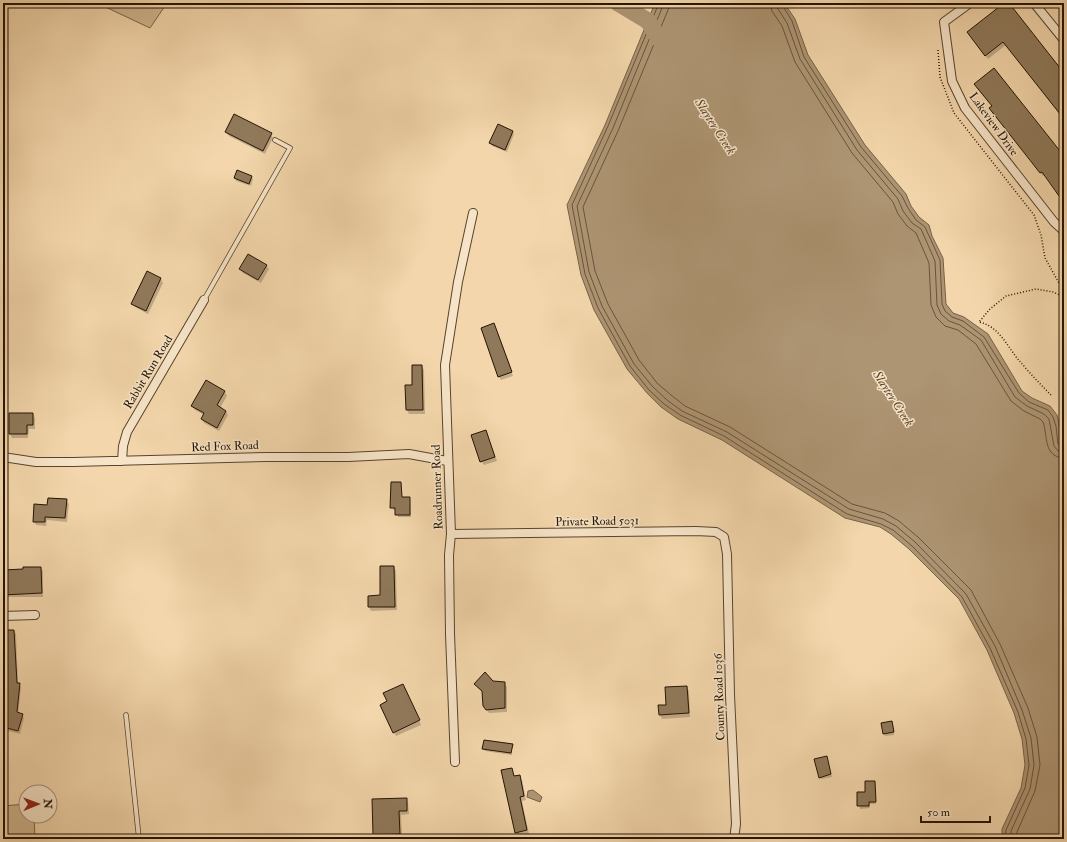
<svg xmlns="http://www.w3.org/2000/svg" width="1067" height="842" font-family="'IM FELL Double Pica',serif">
<rect width="100%" height="100%" fill="#f3d6ab"/>
<filter id="stains"><feTurbulence type="fractalNoise" baseFrequency=".005" numOctaves="4"/><feColorMatrix values="0 0 0 0 .2 0 0 0 0 .09 0 0 0 0 .02 0 0 0 .5 -.17"/></filter>
<radialGradient id="worn" r=".72"><stop offset=".6" stop-color="#630" stop-opacity="0"/><stop offset="1" stop-color="#630" stop-opacity=".3"/></radialGradient>
<!-- green -->
<path fill="#d0b58e" stroke="#7a6448" d="M97,3H167L150,28Z
M26,804V816H34L35,839H3V806Z"/>
<!-- water -->
<path fill="#ad9472" stroke="#776145" d="M655,3H784L795,19L808,55L865,145L906,194L911,206L919,217L929,225L932,236L943,258L946,304L953,313L964,317L988,334L1022,391L1032,398L1050,406L1057,415L1064,447V839H1002V829L1021,788L1025,765L1022,739L1014,713L987,650L959,599L909,549L891,534L880,527L845,518L722,440L678,419L661,407L647,393L627,369L594,310L581,275L567,205L605,125Z
M533,790L542,797L540,802L527,797L528,791Z"/>
<!-- shadow -->
<path fill="#0003" d="M1006,3H1008L1064,75V120L1006,45L988,59L971,36Z
M993,112L1064,158V203L1045,175L1043,176Z
M498,125L513,132L514,134L507,152L492,146L490,143Z
M226,132L271,134L273,138L265,154L229,136Z
M251,176L253,179L251,186L236,181L235,178Z
M266,265L269,269L261,283L243,273L240,269Z
M161,279L163,283L148,314L135,307L132,303Z
M494,324L513,376L501,380L499,377Z
M422,366L424,370L425,414H409L407,410L413,386Z
M206,381L225,392L227,396L220,408L226,411L228,415L219,431L204,423L202,419L204,415L195,410L192,406Z
M33,414L35,418V429H29L28,438H12L10,434Z
M486,431L497,461L484,465L481,461Z
M392,483H401L402,498H410L411,517H398L396,510H393Z
M66,500L69,504L67,522L47,520L46,526L36,525L34,521L48,506Z
M394,567L396,571L397,610L371,611L369,607L381,596Z
M41,568L43,571V597H3V571Z
M3,631H14L16,634L18,684L21,687L18,714L22,715L24,718L20,734L9,731L3,742Z
M492,682L504,683L507,687V712L489,713L484,706L483,693L475,684Z
M686,687L689,691L690,717L662,719L660,715Z
M405,689L421,725L396,736L394,732Z
M893,725L894,735L885,736L884,734Z
M512,745V755L485,751L483,748Z
M827,757L832,777L821,779L820,777Z
M511,769L514,777L519,776L522,780L526,800L522,801L529,834L518,837L516,833Z
M875,782L876,804H870V808L860,809L858,793H866Z
M406,799L408,803L409,814L401,815L402,838H377L374,834Z"/>
<g fill="none" stroke-linecap="round" stroke-linejoin="round">
<!-- shore -->
<path stroke="#69543a" stroke-width="1" d="M659,3L608,126L572,205L585,274L598,308L630,366L649,390L664,404L680,415L724,436L847,514L881,524L893,530L912,546L962,597L990,648L1018,712L1026,739L1029,765L1025,788L1006,830L1005,839
M664,3L613,128L577,206L589,272L602,306L634,364L653,387L667,400L682,411L727,432L849,509L883,519L896,526L915,542L966,594L995,646L1022,710L1031,738L1034,765L1030,789L1011,831V839
M670,3L668,10L618,131L583,207L595,271L608,304L639,360L657,383L671,395L685,406L730,427L852,504L885,513L899,521L919,538L971,590L1000,644L1028,708L1037,737L1040,765L1035,791L1017,832V839
M770,3L772,11L782,26L795,62L852,153L893,202L898,214L907,226L916,233L929,263L931,305L936,317L945,326L958,330L976,344L1011,401L1024,411L1040,419L1043,422C1048,436 1043,457 1064,458
M776,3L778,9L787,23L800,59L857,150L898,199L903,211L912,223L921,229L935,261L937,305L941,314L949,321L960,325L981,340L1015,397L1027,406L1044,414L1049,419L1054,446L1058,451L1064,452
M781,3L792,21L804,57L861,147L902,196L908,208L916,220L925,227L940,260L942,304L945,311L952,317L963,321L984,337L1019,393L1029,402L1048,410L1053,417L1056,426L1058,444L1064,447"/>
<!-- river -->
<path stroke="#ad9472" stroke-width="17" d="M618,3L648,21L660,40"/>
</g>
<!-- building -->
<path fill="#90795a" stroke="#251402" d="M1004,3H1009L1064,73V119L1003,42L985,56L967,32Z
M994,68L1064,156V192L1059,196L1042,172L1040,173L989,108L992,106L974,84Z
M234,114L272,133L263,151L225,132Z
M498,124L513,131L505,150L489,143Z
M237,170L252,176L249,184L234,178Z
M248,254L267,265L258,280L239,269Z
M147,271L161,278L146,311L131,304Z
M494,323L512,372L498,377L481,328Z
M412,365H422L423,410H406L405,385H412Z
M206,380L225,391L217,405L226,411L217,428L201,419L204,413L191,406Z
M9,413H33V425H27V434H9Z
M486,430L495,457L480,462L471,435Z
M391,482H401L402,497H410V515H395V508H390Z
M48,498L67,499L65,518L45,517V522H33L34,504L47,505Z
M380,566H394L395,607H368V596L380,595Z
M23,567H41L42,593L3,595V570L23,569Z
M3,630H14L17,683H20L17,712L23,714L18,731L3,727Z
M485,672L493,681L505,682V708L486,710L483,706L482,691L474,684Z
M403,684L420,720L393,733L380,705L387,701L383,693Z
M687,686L689,713L659,715L658,705H666L665,687Z
M892,721L894,732L883,734L881,723Z
M484,740L513,744L511,753L482,749Z
M827,756L831,774L819,778L814,759Z
M512,768L514,776L520,775L524,796L520,797L527,830L515,833L501,770Z
M865,781H875L876,802H869V806H857V792H865Z
M407,798V811H399L400,834L373,835L372,799Z"/>
<g fill="none" stroke-linecap="round" stroke-linejoin="round">
<defs>
<path id="lane" d="M204,300L290,148L275,140
M126,715L139,839"/>
<path id="street" d="M970,3L944,22L952,81L965,108L1054,222L1064,231
M1034,3L1064,40
M3,457L36,462H73L266,457H348L409,454L447,461
M122,461L123,446L127,432L204,300
M451,534L696,531L716,532L724,537L727,554L730,695L736,824L734,839
M3,616L35,615
M455,762L450,634L449,555L451,534L445,365L458,282L473,213"/>
</defs>
<!-- lane casing -->
<use href="#lane" stroke="#58442c" stroke-width="5.5"/>
<!-- street casing -->
<use href="#street" stroke="#58442c" stroke-width="10"/>
<!-- path -->
<path stroke="#251402" stroke-width="1.5" stroke-dasharray="1 2" stroke-linecap="butt" d="M938,50L940,77L954,113L1034,215L1041,235L1045,258L1064,292
M1051,395C1039,383 1027,370 1017,358C1006,344 998,326 979,322L990,309L1006,296L1036,289L1053,292L1064,297"/>
<!-- lane -->
<use href="#lane" stroke="#f7e4c8" stroke-width="4"/>
<!-- street -->
<use href="#street" stroke="#f7e4c8" stroke-width="8"/>
</g>
<g text-anchor="middle" stroke-width="3" stroke-linejoin="round" paint-order="stroke">
<!-- street labels -->
<g font-size="12" fill="#251402" stroke="#f7e4c8">
<text transform="translate(994 124) rotate(54)" y="4">Lakeview Drive</text>
<text transform="translate(148 372) rotate(-59)" y="4">Rabbit Run Road</text>
<text transform="translate(225 446) rotate(-2)" y="4">Red Fox Road</text>
<text transform="translate(437 487) rotate(-92)" y="4">Roadrunner Road</text>
<text transform="translate(597 521) rotate(-1)" y="4">Private Road 5031</text>
<text transform="translate(719 697) rotate(-92)" y="4">County Road 1036</text>
</g>
<!-- water labels -->
<g font-size="13" font-style="italic" fill="#5b472f" stroke="#f7e4c8">
<text transform="translate(716 126) rotate(57)" y="5">Slayter Creek</text>
<text transform="translate(894 398) rotate(57)" y="5">Slayter Creek</text>
</g>
</g>
<!-- margin -->
<rect width="1067" height="842" fill="none" stroke="#f3d6ab" stroke-width="16"/>
<rect x="4" y="4" width="1059" height="834" fill="none" stroke="#251402" stroke-width="2"/>
<rect x="8" y="8" width="1051" height="826" fill="none" stroke="#251402"/>
<!-- north arrow -->
<g transform="translate(38 804) rotate(89)"><circle r="19" fill="#f7e4c8" stroke="#a39179"/>
<path d="M0-3L7 15L0 10L-7 15Z" fill="#8f2418"/>
<text y="-6" font-size="11" font-weight="bold" text-anchor="middle" fill="#251402">N</text>
</g>
<!-- scale -->
<path d="M921 816v6h69v-6" fill="none" stroke="#251402" stroke-width="2"/>
<text x="927" y="816" font-size="12" fill="#251402" stroke="#f7e4c8" stroke-width="3" paint-order="stroke">50 m</text>
<rect width="100%" height="100%" filter="url(#stains)"/>
<rect width="100%" height="100%" fill="url(#worn)"/>
</svg>
